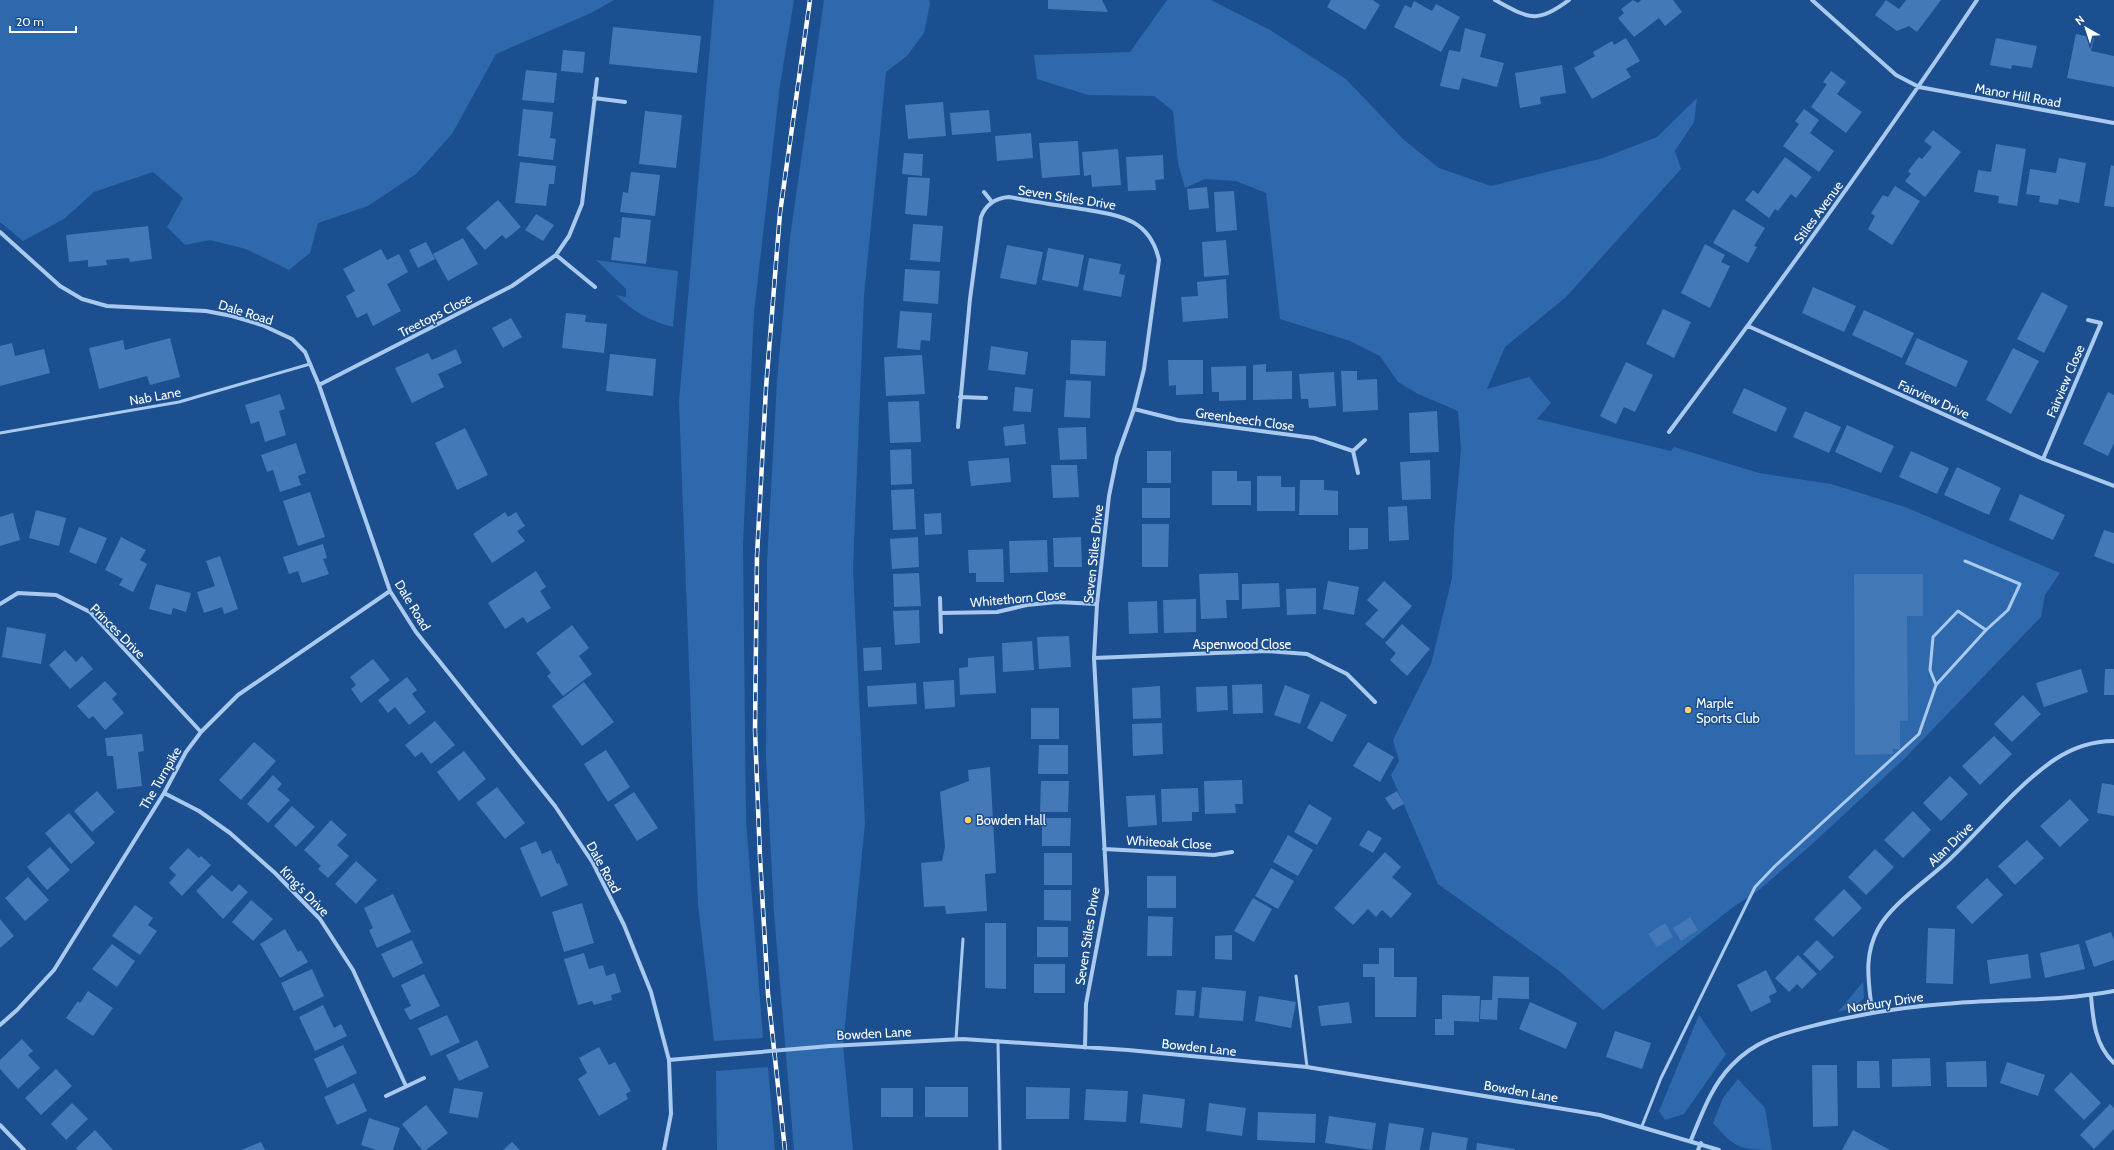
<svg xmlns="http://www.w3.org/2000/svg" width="2114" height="1150" font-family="Cabin,sans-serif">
<rect width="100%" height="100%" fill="#1b4f8f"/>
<!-- green -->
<path fill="#2e69ad" d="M0,0H614L591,13L496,54L452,134L416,174L368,206L318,223L310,253L289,270L246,249L210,240L185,245L167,227L183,198L153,172L94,192L64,219L23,241L0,222Z
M714,0H794L780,85L754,313L743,544L746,820L763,1038L714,1041L698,904L679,401Z
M824,0H929L930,4L924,33L907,56L886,72L864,296L853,569L865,823L843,1045L853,1150H794L774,913L766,759L767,563L777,381L790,237Z
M1167,0H1211L1270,30L1346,79L1404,140L1439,168L1491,186L1603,158L1657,137L1697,98L1694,122L1675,151L1681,169L1566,297L1505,347L1487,389L1529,377L1551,403L1537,419L1671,451L1674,447L1759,473L1831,484L1905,507L2060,573L2045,595L2041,617L1905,758L1810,846L1759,890L1732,908L1603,1010L1558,970L1438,884L1391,775L1399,761L1393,740L1431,664L1452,578L1454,530L1461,449L1458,411L1418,394L1398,382L1380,356L1350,341L1280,319L1266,193L1236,181L1205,179L1185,188L1178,163L1173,111L1154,96L1088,95L1037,79L1034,55L1130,52Z
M596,260L678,271L673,327C649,321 634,312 616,295L626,297V289Z
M1863,982L1864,998L1855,1007L1838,1012Z
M1699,1015L1726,1054L1684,1114L1665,1120L1659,1111Z
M768,1067L775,1150H717L716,1071Z
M1738,1079L1765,1108L1772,1150C1739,1150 1734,1147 1713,1123L1723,1098Z"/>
<!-- building -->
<path fill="#4478b7" d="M1048,0H1102L1108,12L1048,9Z
M1331,0H1373L1380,5L1365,30L1327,7Z
M1633,0L1638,3L1641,0H1673L1682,12L1665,26L1659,18L1634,37L1618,18L1624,13L1621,9Z
M1886,0L1899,9L1906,0H1941L1917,32L1909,26L1897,31L1875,15Z
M1414,1L1432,11L1436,4L1460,17L1441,52L1394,27L1405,5L1411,8Z
M613,27L701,36L697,73L609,64Z
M1465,28L1486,34L1480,57L1504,63L1497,87L1462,78L1459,90L1440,86L1449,50L1460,52Z
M2076,34L2094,38L2091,51L2114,56V87L2067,78Z
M1626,38L1640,61L1626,69L1631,77L1592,99L1574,68L1595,56L1593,52L1612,41L1614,45Z
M1996,38L2037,46L2032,68L2012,65L2011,69L1990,65Z
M563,50L585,52L583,73L561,71Z
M1562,65L1566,93L1540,97L1541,104L1520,108L1515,73Z
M526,70L557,73L554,103L522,100Z
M1831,71L1846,82L1837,94L1862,112L1846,133L1811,107L1827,84L1823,82Z
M943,102L946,136L908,139L905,105Z
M523,109L553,112L550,138L556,139L553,160L518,156Z
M1804,109L1819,120L1810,133L1834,151L1819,172L1783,146L1799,124L1795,121Z
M989,110L991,132L952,135L950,113Z
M645,111L682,115L676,168L639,164Z
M1933,130L1961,152L1925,197L1905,181L1911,174L1908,171L1919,157L1922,159L1932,147L1924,141Z
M1031,133L1033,158L997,161L995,136Z
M1078,141L1080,175L1042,178L1039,143Z
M1996,144L2026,149L2017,206L1998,203L1999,196L1974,192L1978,170L1991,172Z
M1118,149L1121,185L1092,187L1091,175L1084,176L1082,152Z
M904,153L923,154L922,176L902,174Z
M1163,155L1164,179L1155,180L1156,190L1128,191L1126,157Z
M1785,157L1812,177L1796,198L1791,194L1778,211L1775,209L1769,218L1745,200L1753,190L1758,194Z
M2059,158L2086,163L2079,203L2059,199L2058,205L2039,202L2040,196L2026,194L2030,169L2056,173Z
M520,162L556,166L554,184H549L546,206L515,203Z
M2111,165L2114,166V207L2104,206Z
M631,172L660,175L655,216L620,212L623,192L628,193Z
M908,177L930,178L927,216L905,214Z
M1895,186L1920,201L1892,245L1868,229L1875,216L1871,213L1883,195L1888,197Z
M1207,187L1209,208L1189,210L1187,189Z
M1234,191L1237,230L1216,232L1214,192Z
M498,200L521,227L506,239L502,235L485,250L466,228Z
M1733,209L1765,228L1754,246L1757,247L1748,263L1713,243Z
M536,214L554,225L543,241L525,230Z
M622,217L651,220L646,264L611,260L614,237L620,238Z
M913,224L943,226L940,262L910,260Z
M148,226L152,259L130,262L129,258L106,260L107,265L88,267V260L69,262L66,235Z
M463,238L478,264L448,281L433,254Z
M1226,240L1229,275L1204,277L1202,242Z
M426,242L435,259L418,268L409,250Z
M1705,244L1725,255L1721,262L1730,266L1710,308L1681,293Z
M1007,245L1043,252L1036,285L1000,278Z
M1048,248L1084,255L1078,287L1042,280Z
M381,249L387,260L399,254L408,272L387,284L401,311L373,326L367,313L357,318L346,296L355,291L343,269Z
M1089,258L1121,264L1119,274L1125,275L1121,297L1083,290Z
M905,269L940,271L938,304L903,301Z
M1226,279L1228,318L1183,322L1181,297L1198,296L1197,282Z
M1813,287L1856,306L1844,332L1802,313Z
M2042,292L2068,306L2044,353L2017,339Z
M1663,309L1691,322L1674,358L1646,344Z
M1864,310L1914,333L1902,358L1852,335Z
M900,311L932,313L930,341L921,340L920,350L897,348Z
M566,313L586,315L585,322L607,324L604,353L562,348Z
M511,318L522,337L503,348L492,328Z
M170,338L180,377L150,385L147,376L99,389L89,348L123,340L125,350Z
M1917,338L1968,361L1956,387L1905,364Z
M1071,340L1106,341L1105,376L1070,374Z
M12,343L15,356L44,349L50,373L0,386V346Z
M991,346L1028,352L1025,375L988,370Z
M2013,348L2039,361L2011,414L1986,400Z
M456,349L462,363L438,374L444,387L412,403L395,368L428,353L432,360Z
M610,354L656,359L653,396L606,391Z
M922,355L925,394L886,396L884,357Z
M1168,360H1203V394L1176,395V385L1169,386Z
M1626,362L1653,375L1635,412L1624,407L1616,424L1600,416Z
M1266,364V372L1292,371V399L1253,400V365Z
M1246,366V400L1219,401V392H1212L1211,367Z
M1341,371H1357V380L1377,379L1378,410L1343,412Z
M1334,372L1336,406L1309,408L1308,399H1301L1299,374Z
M1066,380L1091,381L1090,418L1064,417Z
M1015,387L1033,389L1031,412L1013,411Z
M1744,388L1787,408L1776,432L1732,413Z
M2108,392L2114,395V443L2108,456L2083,444Z
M280,394L285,409L279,411L286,435L265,442L259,421L251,424L245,405Z
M919,401L921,442L890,443L888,402Z
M1437,411L1439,452L1410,453L1409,413Z
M1805,411L1841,427L1829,453L1793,437Z
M1024,424L1026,444L1005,446L1003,427Z
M1847,425L1894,446L1881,473L1835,452Z
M1086,427L1087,459L1060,460L1058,428Z
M465,428L488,475L457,490L435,443Z
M296,443L306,473L298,476L301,485L280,492L273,470L267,472L261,455Z
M911,449L912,484L891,485L890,450Z
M1147,451H1171V483H1147Z
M1911,451L1949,468L1937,494L1899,477Z
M1009,458L1011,482L971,486L968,461Z
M1430,460L1431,499L1402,500L1400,462Z
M1051,465H1077L1079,497L1053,498Z
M1957,467L2001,488L1989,515L1944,495Z
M1212,471H1237V481H1251V505H1212Z
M1257,476H1281V487H1295V511H1257Z
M1300,480H1324V490L1338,491V515H1299Z
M1142,488H1170V518H1142Z
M914,489L916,529L893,530L891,490Z
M310,492L325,537L298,546L283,501Z
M2020,494L2065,515L2053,540L2009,520Z
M1407,506L1409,540L1389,541L1388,507Z
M36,510L66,518L59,546L29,538Z
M505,512L508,517L516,512L525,526L517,531L525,541L492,563L473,534Z
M13,513L20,540L0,546V517Z
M941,513L942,534L925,535L924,514Z
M1142,524H1169L1168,567H1142Z
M79,527L107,538L96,564L69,552Z
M1349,528H1368V549L1349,550Z
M2104,530L2114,533V564L2094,556Z
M121,537L146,550L140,560L147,564L133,592L119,585L123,579L105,570Z
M918,537L919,567L892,569L890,539Z
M1081,537L1082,567H1054L1053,538Z
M1047,540L1048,572L1010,573L1009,541Z
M323,544L327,558L323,559L329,574L302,583L298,571L289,574L283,557Z
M1003,549L1004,582H976V573H969L968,550Z
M220,556L238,609L224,614L222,607L204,613L197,592L215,586L206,561Z
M536,571L546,587L540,591L551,608L527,623L523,617L505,629L488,603Z
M919,573L921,606L894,607L893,574Z
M1238,573L1239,600H1226L1227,618L1201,619L1199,574Z
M1854,574H1923V616H1907L1908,721H1900V749H1893V754L1855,755Z
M1328,581L1359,587L1354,615L1323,609Z
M1384,581L1412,606L1383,639L1365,624L1378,610L1367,600Z
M1279,583L1280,607L1242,609V584Z
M156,584L191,593L186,612L173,608L171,615L149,609Z
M1316,588V614L1287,615L1286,589Z
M1196,599V632L1164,633L1163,600Z
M1157,601L1158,633L1129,634L1128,602Z
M919,610L920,643L895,645L893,611Z
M1402,624L1430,649L1407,676L1390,660L1396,653L1385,643Z
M572,625L589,648L579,656L592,674L563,696L547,676L551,673L536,653Z
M7,627L46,634L41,664L2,657Z
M1069,636L1071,667L1039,669L1037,637Z
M1032,641L1034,670L1003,672L1002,643Z
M881,647L882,670L864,671L863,648Z
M65,650L76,662L82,656L93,669L70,689L49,665Z
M994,656L996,693L960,695L959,668L968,667V658Z
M373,659L390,680L361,703L351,689L356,685L350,677Z
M2081,669L2088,692L2044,707L2036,683Z
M2105,669H2114V695H2104Z
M407,677L417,690L412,694L426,712L409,725L395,707L388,713L378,700Z
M954,680L955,707L925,709L923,682Z
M105,681L117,694L112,699L124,713L105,730L93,716L89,719L77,706Z
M584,682L614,722L582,746L552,706Z
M916,683L917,704L868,707L867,686Z
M1262,684L1263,713L1233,714L1232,685Z
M1285,685L1310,695L1300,724L1274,715Z
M1160,686L1161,718L1133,719L1132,688Z
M1227,686L1228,710L1197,712L1196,687Z
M2023,695L2041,714L2012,742L1994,724Z
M1321,701L1347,715L1332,742L1307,728Z
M1031,708H1059V739H1031Z
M435,721L455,745L431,764L422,752L415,757L405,745Z
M1162,723L1163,754L1133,756L1132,724Z
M142,734L144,751L138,752L142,786L117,789L113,756H107L105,738Z
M1994,736L2012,754L1980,785L1962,766Z
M254,742L276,761L241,800L219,780Z
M1368,742L1394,757L1380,782L1353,766Z
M1039,745H1068V774H1038Z
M606,750L630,787L608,802L584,764Z
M464,751L486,779L459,801L437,772Z
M990,767L996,873L985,874L987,911L946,914L945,906L924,907L921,863L942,861L945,847L940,792L969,781L968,770Z
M273,775L282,784L277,789L290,800L268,823L247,804Z
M1950,776L1968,794L1941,821L1923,803Z
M1242,780L1243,804H1235L1236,813L1205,814L1204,781Z
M1041,781H1069L1068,812H1040Z
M2102,783L2114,785V816L2097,813Z
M497,787L525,823L505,839L476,803Z
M1198,788L1199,812H1192V821L1162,822L1161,789Z
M97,791L115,812L92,832L74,811Z
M1397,791L1404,804L1393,810L1385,798Z
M634,792L658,828L637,841L614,805Z
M1155,795L1157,825L1128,827L1126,796Z
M2070,799L2089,820L2060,847L2040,826Z
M1309,804L1332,818L1317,845L1294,832Z
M292,806L315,827L296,847L274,826Z
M1913,811L1931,830L1903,858L1884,840Z
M69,813L95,843L71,864L45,833Z
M1042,818H1071L1070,846H1042Z
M331,820L347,835L337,845L349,856L328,878L318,869L321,866L304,850Z
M1368,830L1382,838L1373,853L1359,845Z
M1288,835L1313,850L1298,876L1273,862Z
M2027,840L2044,858L2015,885L1998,866Z
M536,841L542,854L551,850L557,864L559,863L568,885L541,897L520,848Z
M50,847L70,870L47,890L27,867Z
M188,848L199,858L201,856L211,865L182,896L169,883L176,875L169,868Z
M1875,849L1894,867L1866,895L1848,877Z
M1385,852L1401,867L1392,877L1412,894L1391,918L1382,910L1376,917L1368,909L1353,925L1334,908Z
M1044,853H1072V885H1044Z
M356,861L377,880L356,904L335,884Z
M1271,868L1294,881L1278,909L1255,896Z
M212,875L232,892L239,884L248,892L223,919L196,891Z
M1147,876H1176V908H1147Z
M28,877L49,900L25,921L5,898Z
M1987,878L2003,895L1972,924L1956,907Z
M1844,889L1862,908L1833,937L1814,919Z
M1044,890H1071V921L1044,920Z
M393,894L411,932L377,948L369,930L373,928L364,908Z
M1253,898L1272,909L1254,942L1234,931Z
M251,900L273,919L253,941L232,922Z
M582,903L594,943L564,952L552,912Z
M135,905L153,918L148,925L157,931L140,955L112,936Z
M1148,916L1173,917L1172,956H1147Z
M1690,917L1698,930L1681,941L1673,928Z
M0,919L14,936L0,948Z
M985,923H1006V989L985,988Z
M1665,923L1673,937L1657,947L1648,934Z
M1037,927H1068V957H1037Z
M1928,928L1955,929L1953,984L1926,983Z
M285,929L298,952L301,950L308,962L280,978L260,944Z
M2111,932L2114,940V960L2094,967L2085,941Z
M1232,935V960L1215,959V936Z
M412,940L423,963L393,978L381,954Z
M1817,940L1834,957L1820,971L1803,954Z
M112,944L135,961L117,987L92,969Z
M2079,944L2085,969L2045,978L2040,953Z
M1379,948H1394V977H1417L1416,1017H1375V977H1363V964H1379Z
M584,953L589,969L603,965L606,976L615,973L621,992L611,995L612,1000L594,1005L592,1001L578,1005L564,959Z
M2028,954L2031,978L1990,984L1987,960Z
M1798,955L1817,974L1802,989L1797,984L1789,992L1775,978Z
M1034,964H1065V993H1034Z
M312,969L324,996L294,1011L281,983Z
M1766,970L1777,992L1769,996L1771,1002L1751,1012L1737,985Z
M424,974L440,1006L410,1020L404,1009L411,1006L401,985Z
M1493,976L1529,977V999L1498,998L1497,1020L1480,1019L1481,1000H1492Z
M1202,987L1246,991L1243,1021L1199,1018Z
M1177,990L1196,991L1194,1016L1175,1015Z
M88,991L113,1008L93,1036L66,1018L78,1001L80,1003Z
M1442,995L1480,996L1479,1022L1454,1021V1035H1435V1019H1442Z
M1259,996L1296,1002L1291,1028L1255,1021Z
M1349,1002L1352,1023L1321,1026L1318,1006Z
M1530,1002L1577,1023L1566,1049L1519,1029Z
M323,1005L334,1028L341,1024L347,1036L315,1051L299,1017Z
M447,1015L460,1042L431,1056L418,1028Z
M1615,1031L1651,1043L1642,1069L1606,1057Z
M22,1039L33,1051L28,1055L40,1068L18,1089L0,1069V1060Z
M477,1040L489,1067L459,1081L446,1055Z
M343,1045L357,1073L327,1088L314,1059Z
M599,1047L609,1065L615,1062L631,1091L626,1094L628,1099L599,1116L578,1079L587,1073L579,1058Z
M1930,1058L1931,1086L1892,1087V1059Z
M1857,1061H1879L1880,1088H1857Z
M1986,1061L1987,1087H1947L1946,1062Z
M2007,1062L2045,1075L2038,1096L2000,1083Z
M1812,1065H1837L1838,1126L1813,1127Z
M56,1069L72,1086L41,1115L25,1098Z
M2071,1072L2101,1103L2084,1120L2054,1090Z
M354,1083L367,1111L337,1125L324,1097Z
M925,1087H968V1117H925Z
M1026,1087L1070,1088L1069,1119H1026Z
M454,1088L483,1092L478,1118L449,1113Z
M881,1088H913V1117H881Z
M1086,1089L1128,1091L1126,1122L1084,1120Z
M1143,1094L1185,1099L1182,1128L1140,1123Z
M72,1103L88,1119L66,1140L51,1124Z
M1209,1103L1246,1108L1242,1136L1206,1131Z
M2110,1104L2114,1108V1129L2094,1149L2080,1135Z
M426,1105L448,1133L426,1150H422L402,1124Z
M1258,1112L1316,1114L1315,1143L1257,1140Z
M1329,1116L1376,1123L1372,1150L1325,1143Z
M369,1118L400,1128L393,1150H376L361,1145Z
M1389,1123L1424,1128L1420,1150H1385Z
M95,1130L113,1150H78L76,1148Z
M1853,1130L1875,1142L1890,1150H1842Z
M1432,1132L1468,1138L1466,1150H1429Z
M261,1142L265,1150H241Z
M512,1142L520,1150H503Z
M1477,1143L1515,1149V1150H1476Z"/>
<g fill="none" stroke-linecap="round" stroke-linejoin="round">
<!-- service -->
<path stroke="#a9c9ee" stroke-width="3" d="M0,433L179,402L310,364
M1936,685L1930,670L1933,637L1958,611L1986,630
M1296,976L1307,1067
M956,1039L963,939
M998,1041L1000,1150
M1642,1126L1661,1078L1755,887L1775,866L1919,734L1936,685L1986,630L2008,610L2020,584L1965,561"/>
<!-- minor -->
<path stroke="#a9c9ee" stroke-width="4" d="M1495,0C1529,18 1536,25 1569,0
M1812,0L1896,75L1919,87L2114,123
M594,98L625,102
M984,192L992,202
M0,232L60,286L82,299L107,306L206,311L232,316L262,325L292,339L305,352L319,385L390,591L416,632L555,806L593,863L624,925L651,992L669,1060L671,1114L664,1150
M556,255L595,287
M1748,326L2043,459L2114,486
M319,385L512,286L556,255L569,236L582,204L597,79
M960,397L986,398
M1134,409L1178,420L1314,438L1353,451
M958,427L970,299L981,217C986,204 995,198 1009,197C1031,201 1053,205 1076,208C1114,215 1149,215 1159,260L1144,369L1134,409L1117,457L1109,496L1097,604L1094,658L1107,893L1086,1004L1085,1048
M1669,432C1775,290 1879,147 1977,0
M2043,459L2101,323L2088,320
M1358,473L1353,451L1365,440
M940,598L941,632
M0,604L18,593L56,595L90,612L201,732
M941,613L997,612L1027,605L1057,602L1097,604
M1094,658L1266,651L1307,654L1347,674L1375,702
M164,793L199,811L230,833L275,873L320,919L353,970L406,1086
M1104,849L1214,855L1232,852
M2091,996C2093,1020 2095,1045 2114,1063
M1872,1012C1869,982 1863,957 1878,929C1891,904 1928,880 1949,860C1983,828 2016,786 2054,760C2072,748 2093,741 2114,741
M0,1025L17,1010L54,970L164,793L186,752L201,732L238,695L390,591
M830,1046L963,1039L1128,1050L1307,1067L1600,1115L1719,1150
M669,1060L714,1056
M386,1096L424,1078
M0,1125L24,1150
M1691,1140C1702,1114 1711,1087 1731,1066C1756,1039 1785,1033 1820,1024C1865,1013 1910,1006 1957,1003C2009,999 2063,1001 2114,991
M1698,1150L1701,1143"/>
<defs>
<path id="rail" d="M785,1150L768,994L760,858L755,730L757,556L766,388L780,213L810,0"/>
</defs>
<!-- rail casing -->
<use href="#rail" stroke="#fff" stroke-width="4.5"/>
<!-- rail -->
<use href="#rail" stroke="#1b4f8f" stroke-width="3" stroke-dasharray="9" stroke-linecap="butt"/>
<!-- minor-bridge -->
<path stroke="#a9c9ee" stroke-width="4" d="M714,1056L830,1046"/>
</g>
<!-- markers -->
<g fill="#ffd166" stroke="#1b4f8f" stroke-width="1.5">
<circle cx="1688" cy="710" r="4"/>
<circle cx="968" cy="820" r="4"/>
</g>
<g text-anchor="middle" stroke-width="3" stroke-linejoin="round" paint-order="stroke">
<!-- street labels -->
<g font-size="13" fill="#fff" stroke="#1b4f8f">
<text transform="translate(2018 95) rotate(10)" y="5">Manor Hill Road</text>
<text transform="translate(1067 197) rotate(9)" y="5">Seven Stiles Drive</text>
<text transform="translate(1818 212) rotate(-54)" y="5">Stiles Avenue</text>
<text transform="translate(246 312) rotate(17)" y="5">Dale Road</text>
<text transform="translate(435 315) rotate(-27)" y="5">Treetops Close</text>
<text transform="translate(2065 381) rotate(-67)" y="5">Fairview Close</text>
<text transform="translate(155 396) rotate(-10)" y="5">Nab Lane</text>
<text transform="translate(1934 399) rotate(24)" y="5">Fairview Drive</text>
<text transform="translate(1245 419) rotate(8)" y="5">Greenbeech Close</text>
<text transform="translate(1093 554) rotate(-84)" y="5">Seven Stiles Drive</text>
<text transform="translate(1018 598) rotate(-5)" y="5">Whitethorn Close</text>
<text transform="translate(413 605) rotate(59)" y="5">Dale Road</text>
<text transform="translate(118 631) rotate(45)" y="5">Princes Drive</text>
<text x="1242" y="649">Aspenwood Close</text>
<text transform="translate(160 778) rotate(-60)" y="5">The Turnpike</text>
<text transform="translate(1169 842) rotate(3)" y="5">Whiteoak Close</text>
<text transform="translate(1950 844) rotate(-44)" y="5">Alan Drive</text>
<text transform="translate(604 867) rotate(61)" y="5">Dale Road</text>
<text transform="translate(305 891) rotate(46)" y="5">King's Drive</text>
<text transform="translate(1087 936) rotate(-81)" y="5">Seven Stiles Drive</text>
<text transform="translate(1885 1002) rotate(-9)" y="5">Norbury Drive</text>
<text transform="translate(874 1033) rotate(-3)" y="5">Bowden Lane</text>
<text transform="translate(1199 1047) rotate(6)" y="5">Bowden Lane</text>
<text transform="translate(1521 1091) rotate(10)" y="5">Bowden Lane</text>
</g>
<!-- poi labels -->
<g font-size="13" fill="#fff" stroke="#1b4f8f" text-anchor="start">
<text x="1696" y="708">Marple<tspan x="1696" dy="15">Sports Club</tspan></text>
<text x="976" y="825">Bowden Hall</text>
</g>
</g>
<!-- north arrow -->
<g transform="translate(2086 28) rotate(321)" stroke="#1b4f8f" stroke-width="3" paint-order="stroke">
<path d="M0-3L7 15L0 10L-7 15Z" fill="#ffffff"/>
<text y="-6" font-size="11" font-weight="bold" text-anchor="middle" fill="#ffffff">N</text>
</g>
<!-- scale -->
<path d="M10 26v6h66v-6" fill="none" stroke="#ffffff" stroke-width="2"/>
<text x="16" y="26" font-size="12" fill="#ffffff" stroke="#1b4f8f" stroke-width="3" paint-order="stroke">20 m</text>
</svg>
